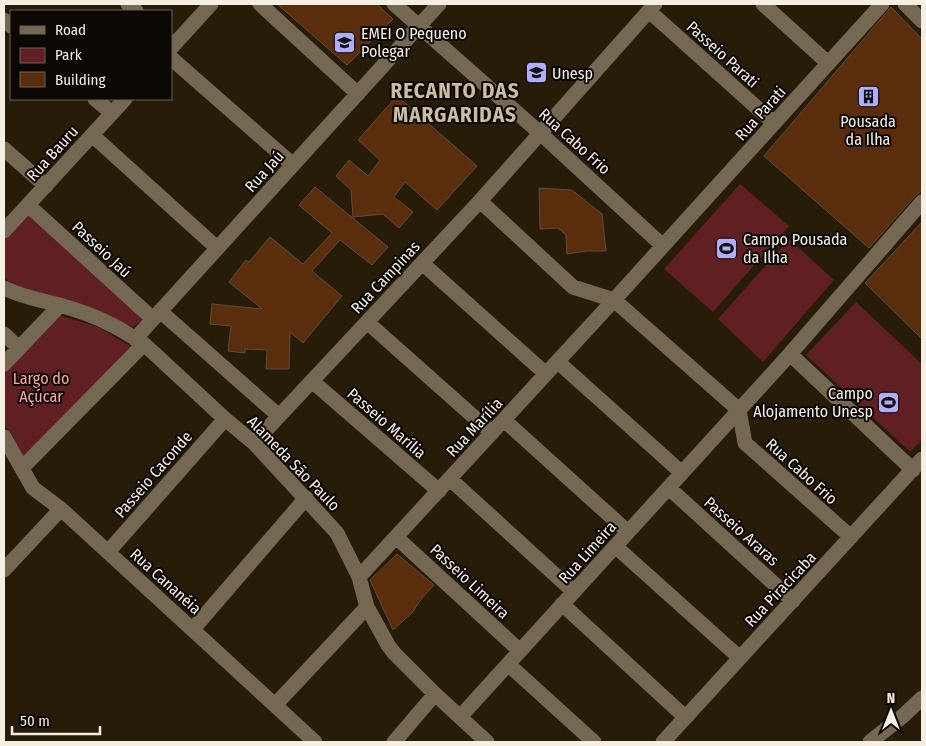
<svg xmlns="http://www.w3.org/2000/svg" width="926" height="746" font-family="'Fira Sans Condensed',sans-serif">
<rect width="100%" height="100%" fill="#261c08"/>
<!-- green -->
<path fill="#5f1f23" d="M740,184L789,226L713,312L664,269Z
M29,212L146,317L133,327L69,301L19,288L4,278V240Z
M789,239L834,280L763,362L718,319Z
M856,302L922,364V440L910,452L806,355Z
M59,315L98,327L132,347L23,460L4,424V372Z"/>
<!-- building -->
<path fill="#5a2d0d" stroke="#614b3e" d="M277,4H377L393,19L347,65Z
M891,7L922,39V190L915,196L869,248L764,156Z
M397,96L477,166L437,210L405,182L394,197L413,212L399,228L383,214L353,217L351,190L336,176L349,160L368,176L380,160L358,140Z
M315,187L388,247L372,265L340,240L312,271L342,296L303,343L290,332L289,369H266L267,350L245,349V353L228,351L231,326L210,324L212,304L262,309L229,282L246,260L249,262L270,237L303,264L332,233L299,205Z
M539,188L572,190L602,214L606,251H587L567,254L566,235L558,228L540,229Z
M922,222V339L865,283Z
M397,554L434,585L422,598L412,613L393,630L370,580Z"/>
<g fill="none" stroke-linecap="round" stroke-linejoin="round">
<!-- minor -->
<path stroke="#746852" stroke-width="15" d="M128,4L136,11
M260,4L358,94
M394,4L540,133L663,246
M763,4L828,63
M905,4L922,21
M649,11L774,123
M4,20L11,26
M171,48L211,4
M171,58L293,165
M95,99L112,113
M92,135L217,248
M4,149L46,186
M480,201L573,287L614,300L739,410L745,443L851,537
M28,205L153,319
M4,231L125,99
M422,263L546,374
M4,288C22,297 41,300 59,305C78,310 97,317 114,326C124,331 134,338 144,344L225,419L254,443L337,533L359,577L367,607L388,645L394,653L435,694L487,742
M160,311L279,416
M367,322L492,433
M4,334L19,348
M135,339L439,4
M790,354L913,470
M558,362L682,473
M4,364L60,305
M312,381L439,491
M504,420L628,532
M4,437L33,488L61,509L315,742
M254,443L480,201L655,4
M22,468L144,344
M450,479L574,592
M669,488L793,601
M396,537L520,651
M615,546L740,658
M108,552L225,419
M4,570L61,509
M359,577L614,300L882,4
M562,604L685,717
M193,629L306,498
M508,664L594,742
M275,705L367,607
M460,717L790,354L922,202
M394,742L435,694
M663,742L922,459
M870,742L903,716L922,698"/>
</g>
<!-- icons -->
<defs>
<symbol id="school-square" viewBox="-11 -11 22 22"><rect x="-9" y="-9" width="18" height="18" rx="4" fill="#b1adfa" stroke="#0b0702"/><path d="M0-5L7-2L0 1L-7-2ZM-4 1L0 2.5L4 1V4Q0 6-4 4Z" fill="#111"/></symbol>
<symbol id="university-square" viewBox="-11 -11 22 22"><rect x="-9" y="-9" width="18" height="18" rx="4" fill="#b1adfa" stroke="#0b0702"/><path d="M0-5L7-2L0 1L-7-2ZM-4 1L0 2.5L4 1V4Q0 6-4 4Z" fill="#111"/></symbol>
<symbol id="building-square" viewBox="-11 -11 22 22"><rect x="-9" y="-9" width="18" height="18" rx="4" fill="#b1adfa" stroke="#0b0702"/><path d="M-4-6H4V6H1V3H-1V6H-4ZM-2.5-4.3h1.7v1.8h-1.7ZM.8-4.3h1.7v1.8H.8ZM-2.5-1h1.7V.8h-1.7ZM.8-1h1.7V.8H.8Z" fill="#111"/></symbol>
<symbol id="stadium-square" viewBox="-11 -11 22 22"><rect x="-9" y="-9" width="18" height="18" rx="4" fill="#b1adfa" stroke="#0b0702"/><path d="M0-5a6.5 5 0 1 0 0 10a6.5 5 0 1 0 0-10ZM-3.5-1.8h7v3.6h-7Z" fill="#111"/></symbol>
</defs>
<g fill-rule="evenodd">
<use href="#school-square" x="332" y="30" width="25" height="25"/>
<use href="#university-square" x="524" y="60" width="25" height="25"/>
<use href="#building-square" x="856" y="84" width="25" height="25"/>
<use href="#stadium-square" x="714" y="236" width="25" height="25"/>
<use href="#stadium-square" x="876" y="390" width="25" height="25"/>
</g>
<g text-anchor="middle" stroke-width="4" stroke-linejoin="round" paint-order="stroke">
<!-- poi labels -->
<g font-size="16" fill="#f5eee2" stroke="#0b0702" text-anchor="start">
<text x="361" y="39">EMEI O Pequeno<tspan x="361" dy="18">Polegar</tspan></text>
<text x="552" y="79">Unesp</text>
<text x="868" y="127" text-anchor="middle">Pousada<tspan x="868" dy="18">da Ilha</tspan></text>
<text x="743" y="245">Campo Pousada<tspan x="743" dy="18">da Ilha</tspan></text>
<text x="873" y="399" text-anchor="end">Campo<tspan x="873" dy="18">Alojamento Unesp</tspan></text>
</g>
<!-- street labels -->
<g font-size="16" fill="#f5eee2" stroke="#0b0702">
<text transform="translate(723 54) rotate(42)" y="6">Passeio Parati</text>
<text transform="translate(760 113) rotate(-48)" y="6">Rua Parati</text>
<text transform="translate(575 141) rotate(42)" y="6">Rua Cabo Frio</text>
<text transform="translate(52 153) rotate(-48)" y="6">Rua Bauru</text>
<text transform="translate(264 171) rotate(-48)" y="6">Rua Jaú</text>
<text transform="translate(102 249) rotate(43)" y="6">Passeio Jaú</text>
<text transform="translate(385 277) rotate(-47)" y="6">Rua Campinas</text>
<text transform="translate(387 423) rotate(41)" y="6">Passeio Marília</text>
<text transform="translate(474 427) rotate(-47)" y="6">Rua Marília</text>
<text transform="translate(294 463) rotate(46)" y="6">Alameda São Paulo</text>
<text transform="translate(802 471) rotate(42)" y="6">Rua Cabo Frio</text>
<text transform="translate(153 474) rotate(-49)" y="6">Passeio Caconde</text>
<text transform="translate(742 531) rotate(42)" y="6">Passeio Araras</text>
<text transform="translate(587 552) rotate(-48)" y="6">Rua Limeira</text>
<text transform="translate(166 581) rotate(42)" y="6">Rua Cananéia</text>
<text transform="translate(470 581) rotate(43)" y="6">Passeio Limeira</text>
<text transform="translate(780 589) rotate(-47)" y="6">Rua Piracicaba</text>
</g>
<!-- park labels -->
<g font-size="16" fill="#fda7a6" stroke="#0b0702">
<text x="41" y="384">Largo do<tspan x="41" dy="18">Açúcar</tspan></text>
</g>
<!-- district labels -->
<g font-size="21" font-weight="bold" letter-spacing="1" fill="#c9bda4" stroke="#0b0702">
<text x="455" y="98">RECANTO DAS<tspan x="455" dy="24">MARGARIDAS</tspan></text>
</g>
</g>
<!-- border -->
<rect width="926" height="746" fill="none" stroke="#f5eee2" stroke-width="10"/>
<!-- legend -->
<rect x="10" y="10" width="162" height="90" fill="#0b0702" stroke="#69635c"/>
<rect x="20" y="26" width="25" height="8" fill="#746852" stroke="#69635c"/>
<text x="55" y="35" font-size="15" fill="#f5eee2">Road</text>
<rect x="20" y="48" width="25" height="15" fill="#5f1f23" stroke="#69635c"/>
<text x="55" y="60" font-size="15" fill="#f5eee2">Park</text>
<rect x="20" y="72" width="25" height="15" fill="#5a2d0d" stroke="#69635c"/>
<text x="55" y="85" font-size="15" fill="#f5eee2">Building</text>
<!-- north arrow -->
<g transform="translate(891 711)" stroke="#0b0702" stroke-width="4" paint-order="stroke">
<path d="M0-4L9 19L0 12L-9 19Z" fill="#f5eee2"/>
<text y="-8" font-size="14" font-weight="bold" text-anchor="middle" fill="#f5eee2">N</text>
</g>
<!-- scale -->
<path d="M12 726v8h88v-8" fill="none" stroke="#f5eee2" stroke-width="2.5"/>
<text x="20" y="726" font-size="15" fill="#f5eee2" stroke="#0b0702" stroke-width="4" paint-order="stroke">50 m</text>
</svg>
